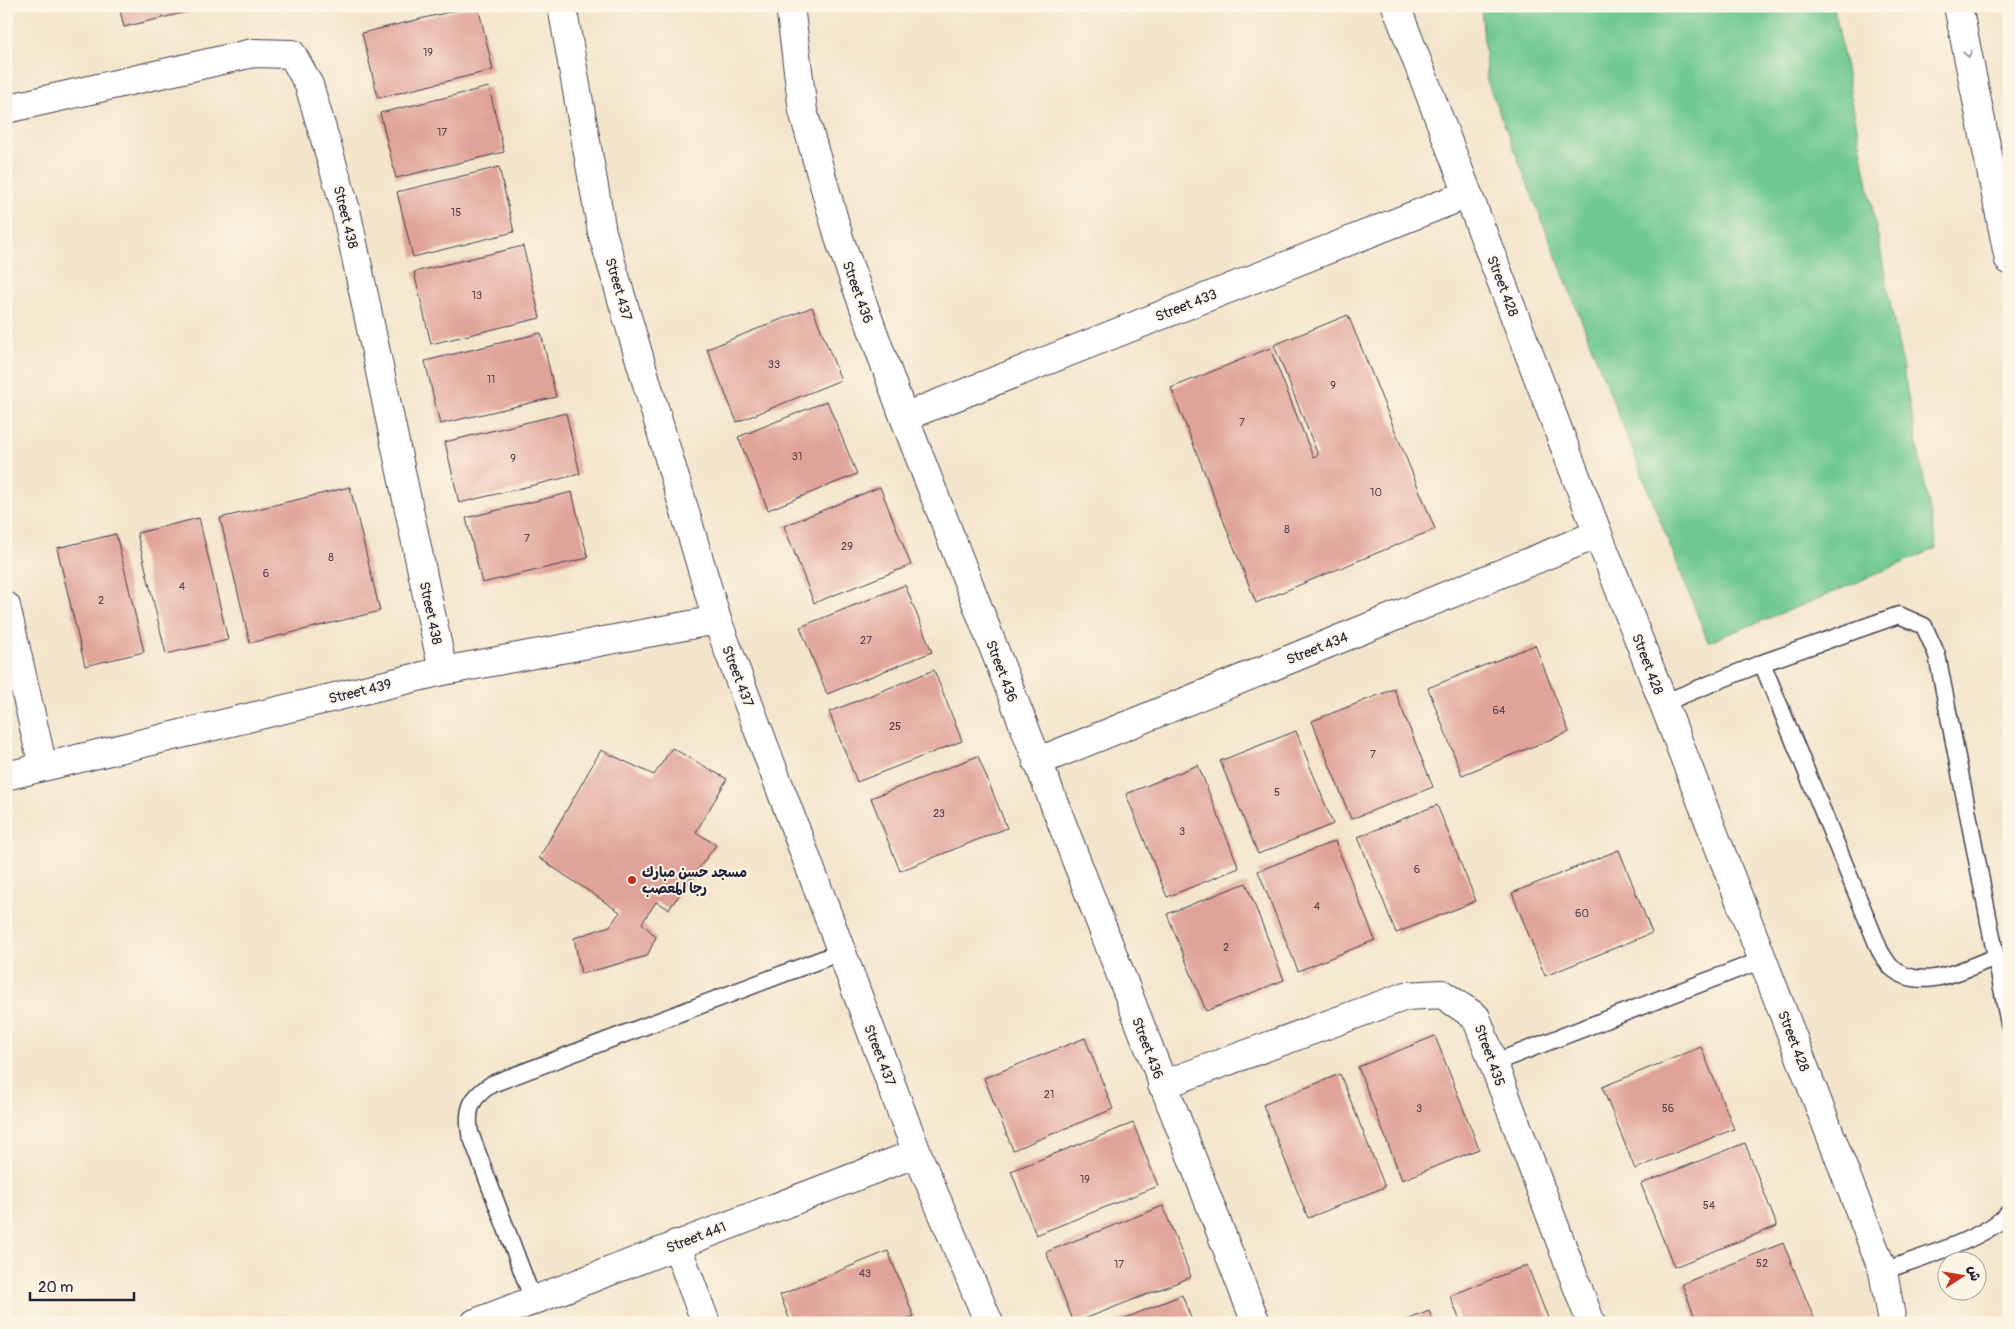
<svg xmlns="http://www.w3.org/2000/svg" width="2015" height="1329" font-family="Pangolin,'Playpen Sans Arabic',sans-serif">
<rect width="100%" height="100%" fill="#fcf5e5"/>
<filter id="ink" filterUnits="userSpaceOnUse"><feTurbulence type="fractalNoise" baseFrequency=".02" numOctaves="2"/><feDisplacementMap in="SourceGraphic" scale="10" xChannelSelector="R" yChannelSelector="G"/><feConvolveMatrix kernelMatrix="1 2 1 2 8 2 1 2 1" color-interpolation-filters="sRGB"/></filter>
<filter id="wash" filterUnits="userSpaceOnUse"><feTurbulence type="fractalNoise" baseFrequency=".0096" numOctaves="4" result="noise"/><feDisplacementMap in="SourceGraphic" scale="20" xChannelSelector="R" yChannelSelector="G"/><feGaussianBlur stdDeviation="1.12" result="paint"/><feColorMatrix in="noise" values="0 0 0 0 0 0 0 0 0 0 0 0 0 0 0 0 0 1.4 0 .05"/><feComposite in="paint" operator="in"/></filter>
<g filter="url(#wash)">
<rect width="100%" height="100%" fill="#f3e5ca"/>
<!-- green -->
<path fill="#70c990" stroke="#497666" d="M1481,6H1834L1937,548L1825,596L1708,642L1487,81Z"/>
<g id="blocks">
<!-- building -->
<path fill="#e0a398" d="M119,6H208V7L124,27Z
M474,6H478L493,70L378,98L362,33Z
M489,87L504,152L396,178L380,113Z
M499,167L514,232L413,257L397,192Z
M523,246L540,318L431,344L414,272Z
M812,307L841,380L737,422L707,349Z
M1348,315L1435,529L1256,603L1171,388L1270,348L1313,457L1318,455L1274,345Z
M541,333L556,397L440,424L425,361Z
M827,401L857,474L768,510L738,437Z
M566,413L580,474L459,503L445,442Z
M350,487L380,611L250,643L220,518Z
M880,487L911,565L814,603L784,526Z
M572,492L588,558L482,583L466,518Z
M199,518L228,640L166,654L137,533Z
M116,534L144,652L85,666L57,548Z
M905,585L932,652L827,694L800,627Z
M1535,645L1569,732L1462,775L1428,688Z
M934,670L962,741L857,782L829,712Z
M1394,689L1433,787L1351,819L1312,721Z
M1296,731L1333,824L1258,854L1220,761Z
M672,748L727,779L696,832L716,845L669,909L656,902L642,923L656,937L647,956L581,974L574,938L610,926L620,912L539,858L601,750L654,775Z
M978,756L1007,828L900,871L871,798Z
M1198,765L1239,868L1167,897L1126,794Z
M1437,805L1476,901L1396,933L1358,837Z
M1335,841L1375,940L1298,971L1258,871Z
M1619,850L1652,933L1545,976L1512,893Z
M1246,883L1284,980L1206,1011L1167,914Z
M1435,1036L1479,1149L1402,1180L1358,1067Z
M1085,1038L1113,1109L1013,1150L984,1078Z
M1701,1047L1734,1129L1635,1169L1602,1087Z
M1340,1074L1385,1187L1308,1218L1263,1105Z
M1133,1123L1158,1186L1036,1235L1011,1171Z
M1745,1143L1777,1226L1674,1267L1641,1184Z
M1163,1206L1191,1277L1074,1323L1046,1252Z
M1783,1243L1816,1323H1697L1682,1284Z
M888,1251L914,1317L899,1323H791L780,1295Z
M1527,1265L1550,1323H1461L1450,1296Z
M1182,1295L1193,1323H1113Z
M1429,1311L1434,1323H1400Z"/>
</g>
</g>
<g filter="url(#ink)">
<use href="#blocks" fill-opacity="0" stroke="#413f50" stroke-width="1"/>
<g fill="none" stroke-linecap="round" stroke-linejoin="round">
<defs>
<path id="lane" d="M1762,663L1880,951C1883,956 1887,963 1891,967C1921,994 1965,968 1996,957
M1663,703L1762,663L1899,615L1924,626L1937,655L2009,1024
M1493,1063L1762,960
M1883,1271C1916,1259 1989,1238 2009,1212
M533,1300L470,1133C466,1109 471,1097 492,1084L841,952"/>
<path id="street" d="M562,6L602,232L717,620L917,1153L989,1323
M790,6L803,111L840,241L904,417L1256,1323
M1396,6L1598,534L1883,1271L1892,1323
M6,109L253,53L292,54L309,85L346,210L443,671
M904,417L1468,194
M6,606L43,767
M1037,762L1598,534
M6,776L443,671L717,620
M1162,1085L1406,996L1442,994L1476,1017L1591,1323
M676,1244L706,1323
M475,1323L917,1153"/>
<path id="primary" d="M1958,6L2009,260"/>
</defs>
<!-- lane casing -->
<use href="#lane" stroke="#413f50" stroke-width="19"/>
<!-- street casing -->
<use href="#street" stroke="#413f50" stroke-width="30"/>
<!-- primary casing -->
<use href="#primary" stroke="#413f50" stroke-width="30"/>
<!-- lane -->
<use href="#lane" stroke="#fff" stroke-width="16"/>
<!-- street -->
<use href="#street" stroke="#fff" stroke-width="28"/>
<!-- primary -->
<use href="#primary" stroke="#fff" stroke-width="28"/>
</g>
<!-- one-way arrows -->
<defs><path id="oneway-chevron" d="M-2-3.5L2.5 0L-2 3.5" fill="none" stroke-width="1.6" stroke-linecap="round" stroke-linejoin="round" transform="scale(1.25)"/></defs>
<use stroke="#9c9ca7" href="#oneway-chevron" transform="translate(1968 54) rotate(79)"/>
</g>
<!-- markers -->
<circle fill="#c8321e" stroke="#fcf5e5" stroke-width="2" cx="632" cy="880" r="5"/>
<g text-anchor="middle" stroke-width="4" stroke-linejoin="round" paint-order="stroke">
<!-- number labels -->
<g font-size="11" fill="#524252">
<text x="428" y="56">19</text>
<text x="442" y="136">17</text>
<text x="456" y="216">15</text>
<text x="477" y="299">13</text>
<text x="774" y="368">33</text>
<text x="491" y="383">11</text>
<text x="1333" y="389">9</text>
<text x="1242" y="426">7</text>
<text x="797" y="460">31</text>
<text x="513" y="462">9</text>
<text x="1376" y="496">10</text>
<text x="1287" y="533">8</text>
<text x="527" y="542">7</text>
<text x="847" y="550">29</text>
<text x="331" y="561">8</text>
<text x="266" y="577">6</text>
<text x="182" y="590">4</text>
<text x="101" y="604">2</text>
<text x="866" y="644">27</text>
<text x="1499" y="714">64</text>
<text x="895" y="730">25</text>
<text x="1373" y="758">7</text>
<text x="1277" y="796">5</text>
<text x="939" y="817">23</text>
<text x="1182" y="835">3</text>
<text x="1417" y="873">6</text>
<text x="1317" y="910">4</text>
<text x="1582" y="917">60</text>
<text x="1226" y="951">2</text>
<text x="1049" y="1098">21</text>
<text x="1419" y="1112">3</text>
<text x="1668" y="1112">56</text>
<text x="1085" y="1183">19</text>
<text x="1709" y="1209">54</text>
<text x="1762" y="1267">52</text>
<text x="1119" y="1268">17</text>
<text x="865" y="1277">43</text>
</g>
<!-- street labels -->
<g font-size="14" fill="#22223b" stroke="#fcf5e5">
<text transform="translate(346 217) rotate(76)" y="5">Street 438</text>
<text transform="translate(1503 286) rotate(69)" y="5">Street 428</text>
<text transform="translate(619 289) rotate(74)" y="5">Street 437</text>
<text transform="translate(858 292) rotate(70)" y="5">Street 436</text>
<text transform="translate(1186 305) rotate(-22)" y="5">Street 433</text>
<text transform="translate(431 613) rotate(78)" y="5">Street 438</text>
<text transform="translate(1317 648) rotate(-22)" y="5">Street 434</text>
<text transform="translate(1648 664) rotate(69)" y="5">Street 428</text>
<text transform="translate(1002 671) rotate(69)" y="5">Street 436</text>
<text transform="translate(738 676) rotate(69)" y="5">Street 437</text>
<text transform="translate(360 691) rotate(-14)" y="5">Street 439</text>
<text transform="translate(1794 1041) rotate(69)" y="5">Street 428</text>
<text transform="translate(1148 1048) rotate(69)" y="5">Street 436</text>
<text transform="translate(880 1055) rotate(69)" y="5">Street 437</text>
<text transform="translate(1490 1055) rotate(70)" y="5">Street 435</text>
<text transform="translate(696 1237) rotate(-21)" y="5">Street 441</text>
</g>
<!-- poi labels -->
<g font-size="14" font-weight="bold" fill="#22223b" stroke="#fcf5e5" text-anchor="start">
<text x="642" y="877">مسجد حسن مبارك<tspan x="642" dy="16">رجا المعصب</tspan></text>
</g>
</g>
<!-- margin -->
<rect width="2015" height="1329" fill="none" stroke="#fcf5e5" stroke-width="25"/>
<!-- north arrow -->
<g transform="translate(1962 1276) rotate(78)"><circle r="24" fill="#fcf5e5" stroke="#a5a1a1"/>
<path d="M0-4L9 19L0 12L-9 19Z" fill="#c8321e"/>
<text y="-8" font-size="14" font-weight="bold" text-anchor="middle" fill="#22223b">ش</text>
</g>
<!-- scale -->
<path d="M30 1292v8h104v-8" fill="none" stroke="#22223b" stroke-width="2.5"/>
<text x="38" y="1292" font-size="15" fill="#22223b" stroke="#fcf5e5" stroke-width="4" paint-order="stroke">20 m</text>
</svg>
